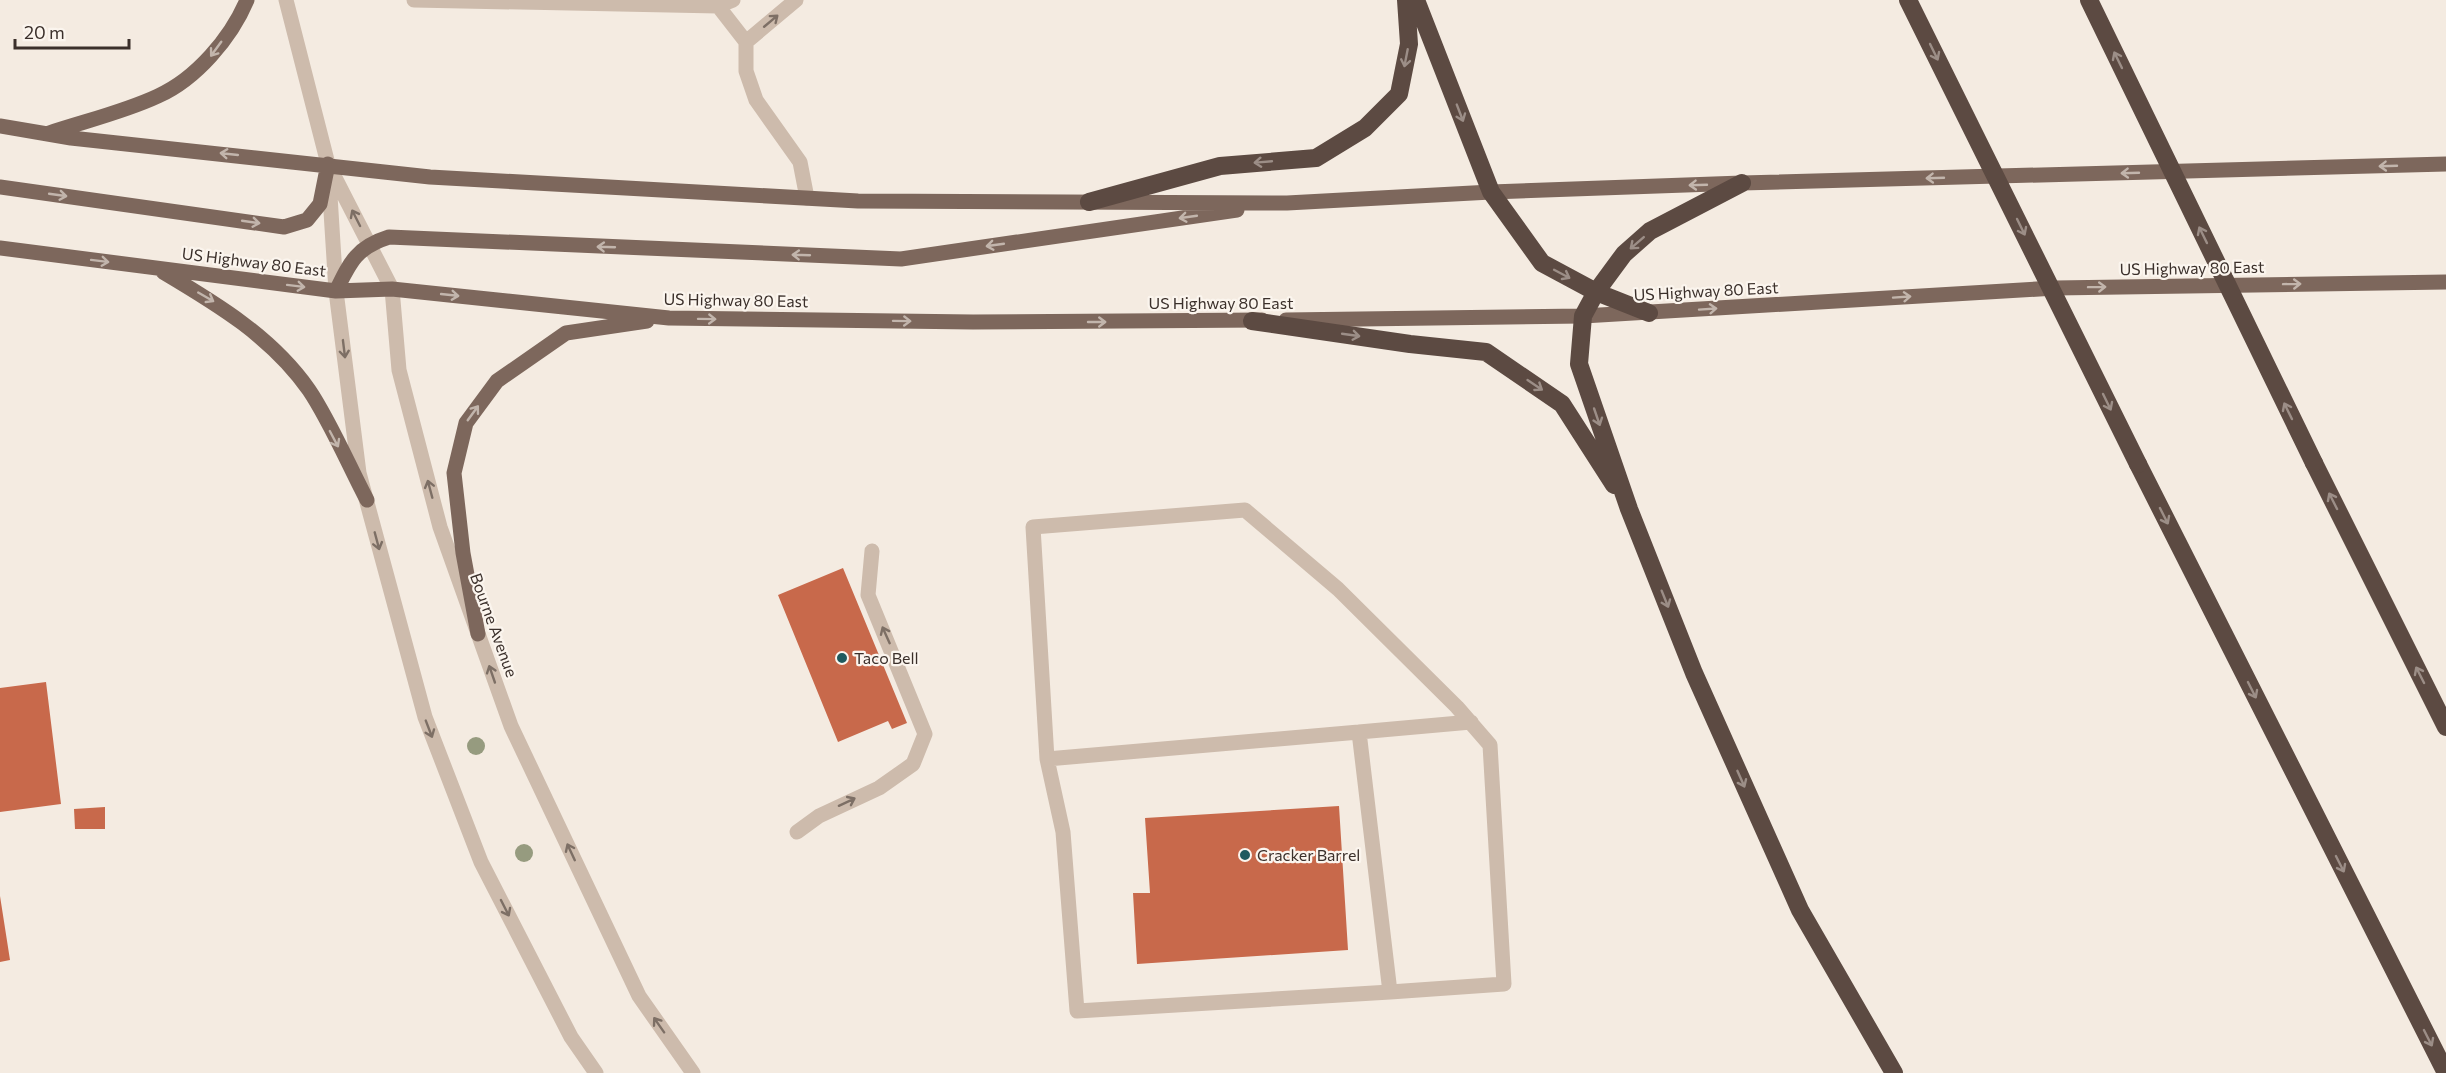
<svg xmlns="http://www.w3.org/2000/svg" width="2446" height="1073" font-family="Commissioner,sans-serif">
<rect width="100%" height="100%" fill="#f4ebe1"/>
<!-- building -->
<path fill="#c8694b" d="M843,568L907,723L892,729L888,721L838,742L778,595Z
M46,682L61,804L0,812V688Z
M1339,806L1348,950L1137,964L1133,893H1150L1145,818Z
M105,807V829H75L74,809Z
M0,896L10,960L0,962Z"/>
<g fill="none" stroke-linecap="round" stroke-linejoin="round">
<!-- service -->
<path stroke="#cdbbac" stroke-width="15" d="M414,0L718,6L746,42V71L756,100L800,162L807,198
M718,0V6L733,0
M746,42L796,0
M1359,732L1471,722
M1047,759L1359,732L1390,992L1504,984L1490,745L1457,707L1338,589L1245,510L1033,527L1047,759L1063,832L1077,1011L1390,992
M797,832L819,816L879,788L913,764L925,734L868,595L872,551"/>
<!-- minor -->
<path stroke="#cdbbac" stroke-width="15" d="M286,0L328,164L336,291L359,473L425,717L481,862L571,1037L596,1073
M331,170L392,289L399,370L440,527L511,726L639,996L693,1073"/>
<!-- primary -->
<path stroke="#7d675c" stroke-width="15" d="M0,126L71,138L430,177L858,201L1287,203L1491,192L1742,183L2446,164
M49,133C85,121 124,112 158,96C196,79 231,38 247,0
M0,187L284,227L307,220L320,204L328,164
M0,248L336,291L392,289L669,318L973,322L1262,320
M163,272C217,304 272,337 309,390C330,421 349,466 367,500
M336,291C350,262 357,247 389,237L901,259L1237,210
M1286,320L1583,316L2055,288L2446,282
M478,634L463,553L454,473L466,423L497,381L566,333L647,321"/>
<!-- motorway -->
<path stroke="#5c4a42" stroke-width="18" d="M1416,0L1491,192L1542,263L1596,292L1649,313
M1742,183L1650,231L1624,254L1596,292L1583,316L1579,364L1629,509L1694,673L1800,910L1894,1073
M1089,202L1220,166L1316,158L1365,128L1399,94L1409,44L1406,0
M1252,321L1410,344L1486,352L1562,404L1614,485
M2314,463L2446,727
M2138,464L2446,1073"/>
<!-- motorway-bridge -->
<path stroke="#5c4a42" stroke-width="18" d="M1908,0L2138,464
M2089,0L2314,463"/>
</g>
<!-- trees -->
<g fill="#969b7f">
<circle cx="476" cy="746" r="9"/>
<circle cx="524" cy="853" r="9"/>
</g>
<!-- one-way arrows -->
<defs><path id="oneway-shaft" d="M-6 0H5M1.5-3L5.5 0L1.5 3" fill="none" stroke-width="1.6" stroke-linecap="round" stroke-linejoin="round" transform="scale(1.5)"/></defs>
<g stroke="#7d6f65">
<use href="#oneway-shaft" transform="translate(771 21) rotate(-40)"/>
<use href="#oneway-shaft" transform="translate(356 218) rotate(-117)"/>
<use href="#oneway-shaft" transform="translate(344 349) rotate(83)"/>
<use href="#oneway-shaft" transform="translate(430 489) rotate(-105)"/>
<use href="#oneway-shaft" transform="translate(377 541) rotate(75)"/>
<use href="#oneway-shaft" transform="translate(886 635) rotate(-114)"/>
<use href="#oneway-shaft" transform="translate(492 674) rotate(-109)"/>
<use href="#oneway-shaft" transform="translate(429 729) rotate(69)"/>
<use href="#oneway-shaft" transform="translate(847 802) rotate(-25)"/>
<use href="#oneway-shaft" transform="translate(571 852) rotate(-115)"/>
<use href="#oneway-shaft" transform="translate(505 908) rotate(63)"/>
<use href="#oneway-shaft" transform="translate(659 1025) rotate(-125)"/>
</g>
<g stroke="#c2b5ac">
<use href="#oneway-shaft" transform="translate(216 49) rotate(126)"/>
<use href="#oneway-shaft" transform="translate(229 154) rotate(-174)"/>
<use href="#oneway-shaft" transform="translate(2388 166) rotate(178)"/>
<use href="#oneway-shaft" transform="translate(2130 173) rotate(178)"/>
<use href="#oneway-shaft" transform="translate(1935 178) rotate(178)"/>
<use href="#oneway-shaft" transform="translate(1698 185) rotate(178)"/>
<use href="#oneway-shaft" transform="translate(58 195) rotate(8)"/>
<use href="#oneway-shaft" transform="translate(1188 217) rotate(172)"/>
<use href="#oneway-shaft" transform="translate(251 222) rotate(8)"/>
<use href="#oneway-shaft" transform="translate(995 245) rotate(172)"/>
<use href="#oneway-shaft" transform="translate(606 247) rotate(-178)"/>
<use href="#oneway-shaft" transform="translate(801 255) rotate(-178)"/>
<use href="#oneway-shaft" transform="translate(100 261) rotate(7)"/>
<use href="#oneway-shaft" transform="translate(2292 284) rotate(-1)"/>
<use href="#oneway-shaft" transform="translate(296 286) rotate(7)"/>
<use href="#oneway-shaft" transform="translate(2097 287) rotate(-1)"/>
<use href="#oneway-shaft" transform="translate(450 295) rotate(6)"/>
<use href="#oneway-shaft" transform="translate(206 297) rotate(30)"/>
<use href="#oneway-shaft" transform="translate(1902 297) rotate(-4)"/>
<use href="#oneway-shaft" transform="translate(1708 309) rotate(-4)"/>
<use href="#oneway-shaft" transform="translate(707 319) rotate(1)"/>
<use href="#oneway-shaft" transform="translate(902 321) rotate(1)"/>
<use href="#oneway-shaft" transform="translate(1097 322)"/>
<use href="#oneway-shaft" transform="translate(473 413) rotate(-54)"/>
<use href="#oneway-shaft" transform="translate(334 439) rotate(62)"/>
</g>
<g stroke="#9c8e87">
<use href="#oneway-shaft" transform="translate(1934 52) rotate(64)"/>
<use href="#oneway-shaft" transform="translate(1406 58) rotate(101)"/>
<use href="#oneway-shaft" transform="translate(2118 60) rotate(-116)"/>
<use href="#oneway-shaft" transform="translate(1460 113) rotate(69)"/>
<use href="#oneway-shaft" transform="translate(1263 162) rotate(175)"/>
<use href="#oneway-shaft" transform="translate(2021 227) rotate(64)"/>
<use href="#oneway-shaft" transform="translate(2203 235) rotate(-116)"/>
<use href="#oneway-shaft" transform="translate(1637 243) rotate(139)"/>
<use href="#oneway-shaft" transform="translate(1562 274) rotate(28)"/>
<use href="#oneway-shaft" transform="translate(1351 335) rotate(8)"/>
<use href="#oneway-shaft" transform="translate(1535 385) rotate(34)"/>
<use href="#oneway-shaft" transform="translate(2107 402) rotate(64)"/>
<use href="#oneway-shaft" transform="translate(2288 411) rotate(-116)"/>
<use href="#oneway-shaft" transform="translate(1597 417) rotate(71)"/>
<use href="#oneway-shaft" transform="translate(2333 501) rotate(-117)"/>
<use href="#oneway-shaft" transform="translate(2164 516) rotate(63)"/>
<use href="#oneway-shaft" transform="translate(1665 599) rotate(68)"/>
<use href="#oneway-shaft" transform="translate(2420 675) rotate(-117)"/>
<use href="#oneway-shaft" transform="translate(2252 690) rotate(63)"/>
<use href="#oneway-shaft" transform="translate(1741 779) rotate(66)"/>
<use href="#oneway-shaft" transform="translate(2340 864) rotate(63)"/>
<use href="#oneway-shaft" transform="translate(2428 1038) rotate(63)"/>
</g>
<!-- markers -->
<g fill="#1f5a5e" stroke="#fbf5ee" stroke-width="2">
<circle cx="842" cy="658" r="6"/>
<circle cx="1245" cy="855" r="6"/>
</g>
<g text-anchor="middle" stroke-width="4.5" stroke-linejoin="round" paint-order="stroke">
<!-- street labels -->
<g font-size="16" fill="#3b302b" stroke="#fbf5ee">
<text transform="translate(254 262) rotate(7)" y="6">US Highway 80 East</text>
<text transform="translate(2192 268) rotate(-1)" y="6">US Highway 80 East</text>
<text transform="translate(1706 291) rotate(-3)" y="6">US Highway 80 East</text>
<text transform="translate(736 300) rotate(1)" y="6">US Highway 80 East</text>
<text x="1221" y="309">US Highway 80 East</text>
<text transform="translate(494 625) rotate(70)" y="6">Bourne Avenue</text>
</g>
<!-- poi labels -->
<g font-size="16" fill="#3b302b" stroke="#fbf5ee" text-anchor="start">
<text x="854" y="664">Taco Bell</text>
<text x="1257" y="861">Cracker Barrel</text>
</g>
</g>
<!-- scale -->
<path d="M15 39v9h114v-9" fill="none" stroke="#3b302b" stroke-width="3"/>
<text x="24" y="39" font-size="18" fill="#3b302b" stroke="#fbf5ee" stroke-width="4.5" paint-order="stroke">20 m</text>
</svg>
